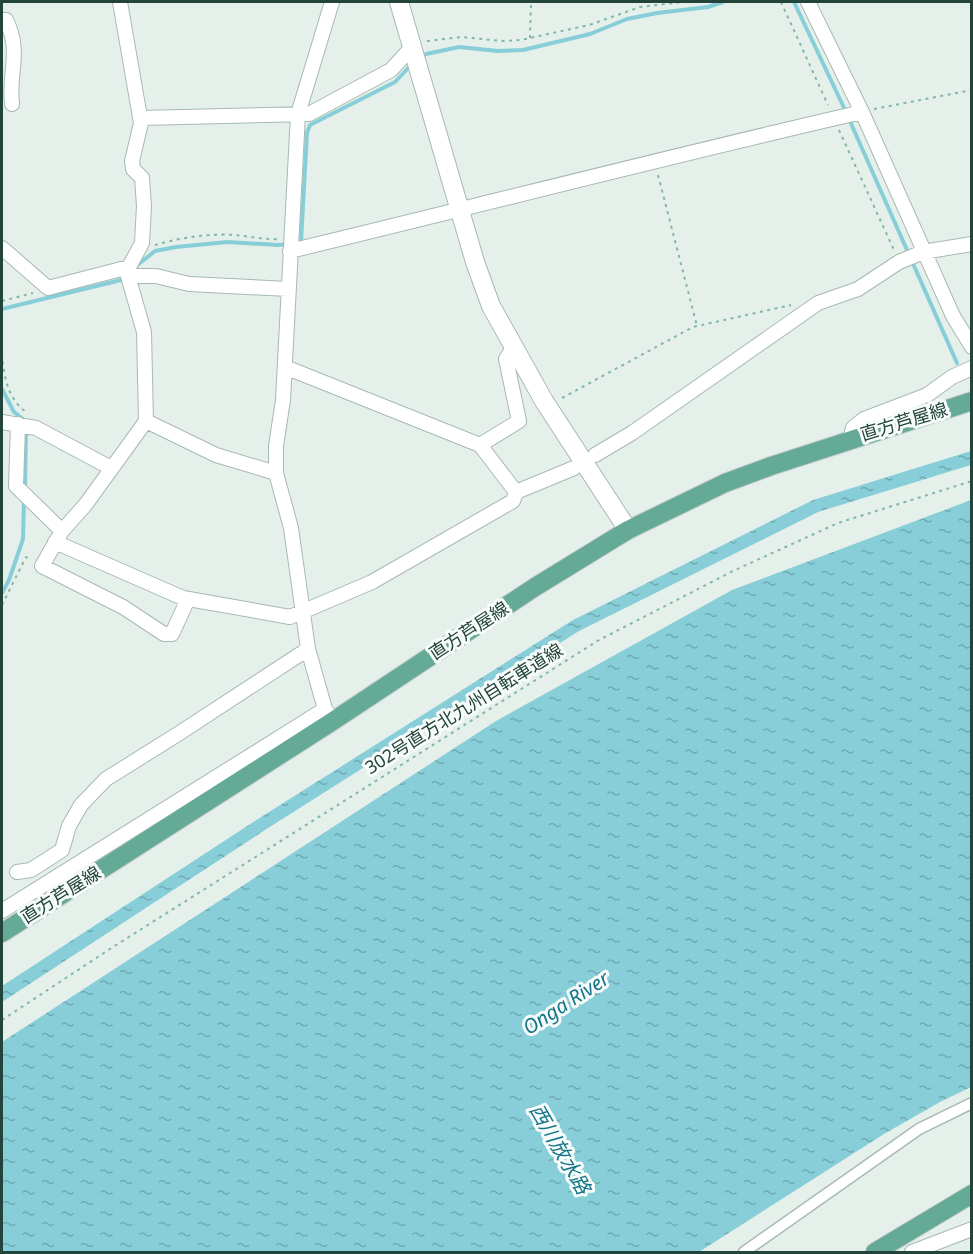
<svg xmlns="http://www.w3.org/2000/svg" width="973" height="1254" font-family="'Noto Sans','Noto Sans JP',sans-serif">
<defs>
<pattern id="water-ripples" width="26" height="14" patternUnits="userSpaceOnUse" patternTransform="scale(1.5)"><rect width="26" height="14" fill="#88ced9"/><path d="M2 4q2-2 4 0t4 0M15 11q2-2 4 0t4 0" fill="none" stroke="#6fa9b1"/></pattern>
</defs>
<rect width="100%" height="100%" fill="#e5f0eb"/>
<!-- water -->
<path fill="url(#water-ripples)" d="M971,451V465L818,512L579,631L265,830L2,1002V986L258,819L573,620L813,500Z
M971,500V1087L940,1102L884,1134L699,1252H2V1042L496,721L732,590Z"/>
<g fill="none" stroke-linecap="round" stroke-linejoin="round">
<!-- stream -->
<path stroke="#88ced9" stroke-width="4" d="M794,2L846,112
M422,57L426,54L459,47L498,51L523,50L590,34L627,19L657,13L708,7L723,2
M849,119L957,363
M299,242H301L307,133L310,125L395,82L411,65
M135,267L155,251L176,247L227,242L278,245L289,244
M2,309L121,280L125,276
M2,389L14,412L24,420
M25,489L26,430
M2,593L9,580L23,539L24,499"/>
<defs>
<path id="pedestrian" d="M744,1252L919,1129L972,1103"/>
<path id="minor" d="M120,2L141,123L132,161L133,169L142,178L144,206L142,243L129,267
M332,2L298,114L283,400L276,446V473L291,528L308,649L325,709L333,721
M808,2L862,112L953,316L972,347
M2,20H6C22,52 8,72 12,104
M141,118L309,114L391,70L413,46
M2,248L48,288L129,267L128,276L144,332L146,421L216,455L276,473
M290,251C481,205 671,156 862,112
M128,276H156L189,284L288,289
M285,367L480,445L516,492
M146,421L86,504L62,531L42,566L123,607L164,634H172L188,599
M2,422L36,428L111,468
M18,424L16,486L62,531
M850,439L853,428L864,419L927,395L952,377L972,368
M480,445L519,421L506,359L513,348
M595,455L632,433L818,303L858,289L899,262L923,252L972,244
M55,542L183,598L290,617L372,582L513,501L516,492L574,468
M17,872L31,870L62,850L69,826L81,805L106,779L178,734L308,649
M2,911L325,709
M912,1252L972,1229"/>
<path id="tertiary" d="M399,2L475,262L491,306L544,401L628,530"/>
<path id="primary" d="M2,933L333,721L535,587L628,530L725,483L771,466L972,401
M875,1252L972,1194"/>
</defs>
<!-- pedestrian casing -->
<use href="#pedestrian" stroke="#a7b9b2" stroke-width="13"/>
<!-- minor casing -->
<use href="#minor" stroke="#a7b9b2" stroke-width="16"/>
<!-- tertiary casing -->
<use href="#tertiary" stroke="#a7b9b2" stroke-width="20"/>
<!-- primary casing -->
<use href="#primary" stroke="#c1cbc8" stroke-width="20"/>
<!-- path -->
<path stroke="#82b6a5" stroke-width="2" stroke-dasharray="3 4.5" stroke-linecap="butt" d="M781,2L828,105
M530,38L531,2
M427,41L462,37L503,41L521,40L589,25L640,7L682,2
M874,109L972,90
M839,130L894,250
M658,175L697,326
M155,245C179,238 208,233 234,235C249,236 264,240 280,239
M2,301L33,293
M2,312V315
M2,354C4,376 7,398 26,412
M562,398L693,327L791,305
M2,605L26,557L31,560
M2,1020L113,947L599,640L733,571L838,523L972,481"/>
<!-- pedestrian -->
<use href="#pedestrian" stroke="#fff" stroke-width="10"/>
<!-- minor -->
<use href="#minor" stroke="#fff" stroke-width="14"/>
<!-- tertiary -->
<use href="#tertiary" stroke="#fff" stroke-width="18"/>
<!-- primary -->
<use href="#primary" stroke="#65a997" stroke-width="18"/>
</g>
<g text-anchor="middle" stroke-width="6" stroke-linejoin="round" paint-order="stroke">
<!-- street labels -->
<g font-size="18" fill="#22443a" stroke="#f7fbf9">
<text transform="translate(904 422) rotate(-17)" y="6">直方芦屋線</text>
<text transform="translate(469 631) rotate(-33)" y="6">直方芦屋線</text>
<text transform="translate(464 709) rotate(-32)" y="6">302号直方北九州自転車道線</text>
<text transform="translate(61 895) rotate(-32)" y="6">直方芦屋線</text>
</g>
<!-- water labels -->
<g font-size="20" font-style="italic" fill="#147688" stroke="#f7fbf9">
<text transform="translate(566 1003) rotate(-33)" y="7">Onga River</text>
<text transform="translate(560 1149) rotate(60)" y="7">西川放水路</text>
</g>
</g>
<!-- border -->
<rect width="973" height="1254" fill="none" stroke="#22443a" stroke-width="6"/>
</svg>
